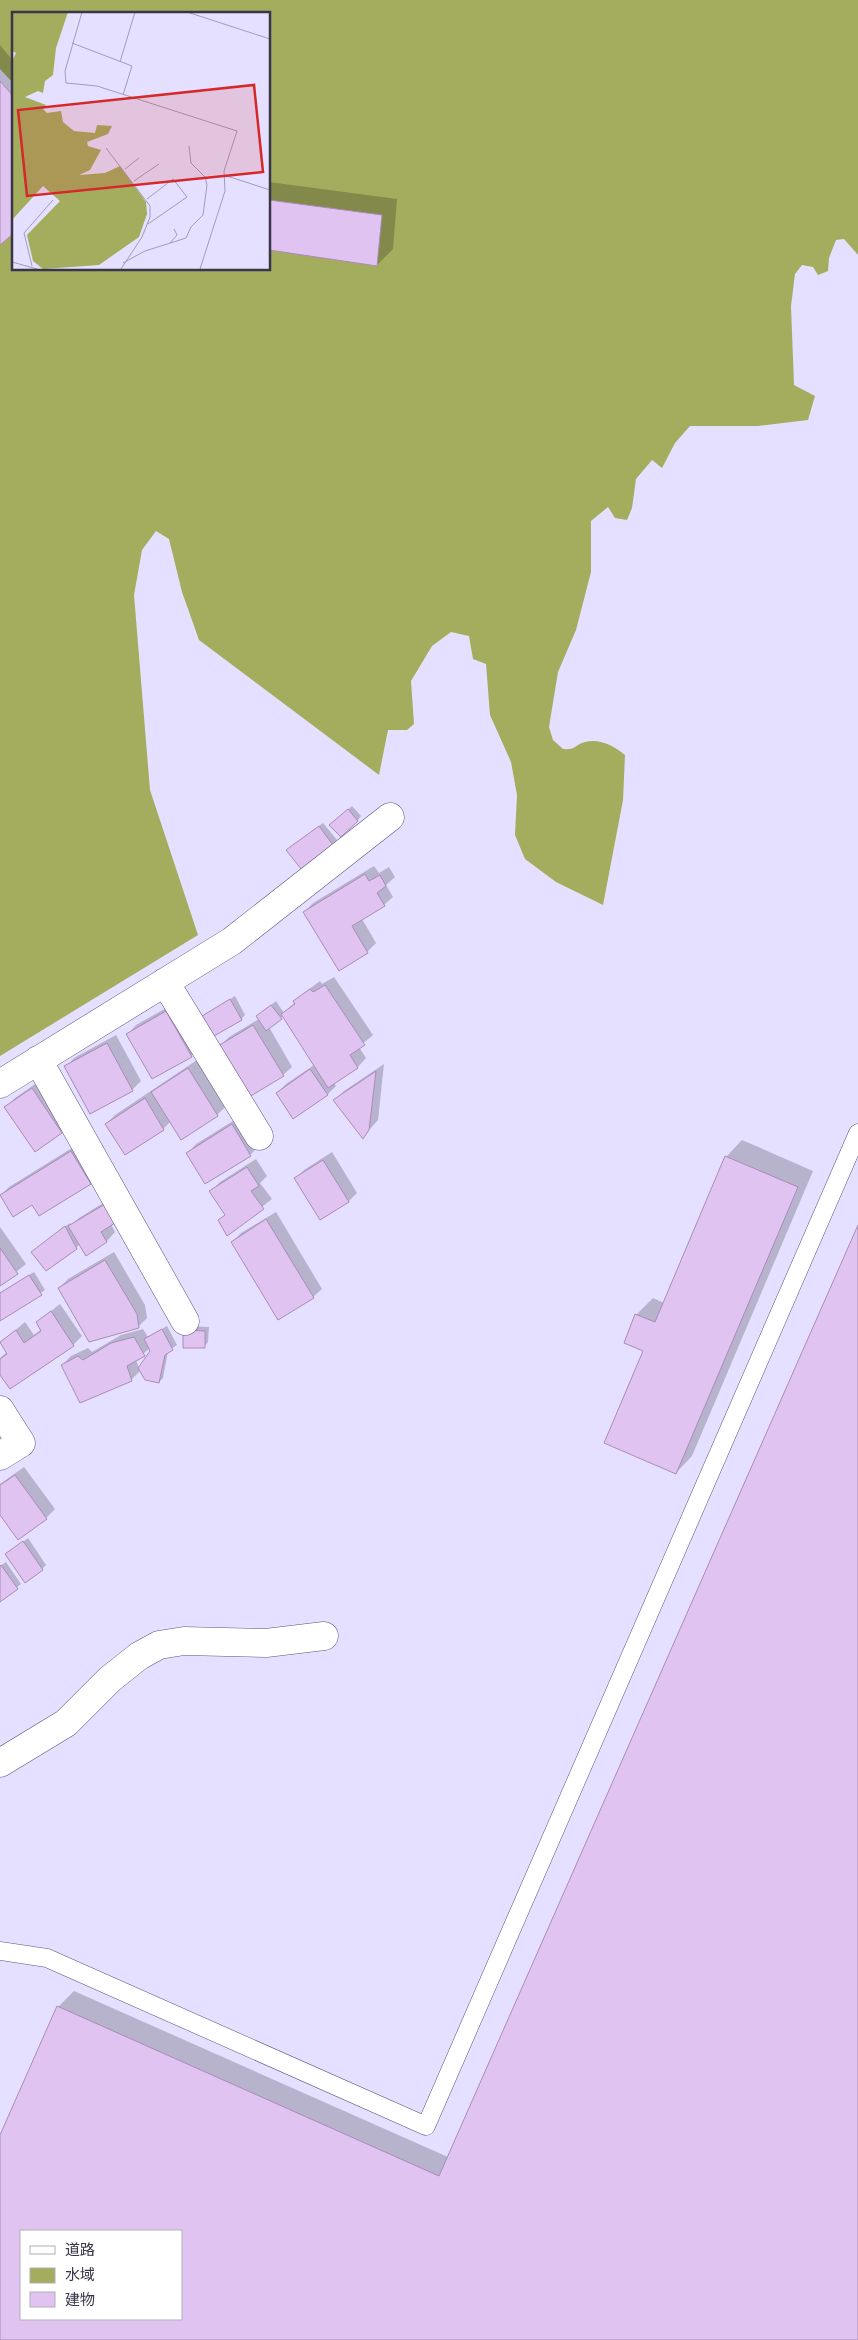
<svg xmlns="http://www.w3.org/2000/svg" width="858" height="2340" font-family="Bitter,'Noto Sans JP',serif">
<rect width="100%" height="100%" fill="#e5e0ff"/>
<!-- water -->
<path fill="#a4ac5e" d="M0,0H858V255L844,239L836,240L829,258L828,271L818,275L813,267L802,265L795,274L791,306L794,385L815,396L808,420L758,426H690L675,443L662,468L652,460L636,479L632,508L627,520L615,518L608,507L591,521V572L576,630L558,672L549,727L553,740L563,749C577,750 574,745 585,742C600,738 614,746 625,755L623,800L603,905L556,882L525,859L515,835L517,795L511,762L490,715L486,664L473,659L469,636L451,632L432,646L411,681L414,724L407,730H388L379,775L199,640L182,592L169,539L156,531L142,550L134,595L150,790L198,935L0,1056V244L14,231V269H269V14H14V84L0,69Z"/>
<!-- shadow -->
<path fill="#0003" fill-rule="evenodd" d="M0,45L14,62V231L0,243Z
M269,182L397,199L393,249L377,265L269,249Z
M352,806L361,816L357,821H335Z
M323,823L337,840L302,868L292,846Z
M374,866L379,873L389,867L395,877L386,885L393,897L384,905L362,919L376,943L367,952L339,969L304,912L313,903Z
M334,977L373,1035L359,1047L366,1058L358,1067L334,1083L336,1086L327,1095L277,1093L286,1084L314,1065L283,1016L269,1027L292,1067L283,1075L220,1046L229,1037L259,1019L262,1012L276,1001L284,1013L304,993L320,981L322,984Z
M235,996L245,1015L241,1019L203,1016Z
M175,1003L200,1047L191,1056L128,1034L136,1025Z
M116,1035L141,1081L132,1090L66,1067L74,1058Z
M197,1060L226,1106L217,1115L171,1121L163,1129L106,1124L115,1115Z
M384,1064L378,1120L363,1137L335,1100L344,1091Z
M41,1080L70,1123L36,1150L6,1107L15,1098Z
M241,1116L259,1146L250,1155L206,1183L188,1153L196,1144Z
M742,1140L813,1171L692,1456L676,1473L636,1315L653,1298L664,1303L726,1157Z
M80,1143L99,1174L90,1183L32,1203L1,1195L9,1187Z
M332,1152L357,1193L349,1201L296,1178L304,1170Z
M256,1159L267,1176L260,1183L272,1199L227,1234L226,1214L211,1191L220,1182Z
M116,1195L111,1224L115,1232L107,1241L87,1254L80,1244L76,1248H37L70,1223L71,1225L79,1218Z
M276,1212L322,1289L313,1297L232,1242L241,1233Z
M0,1227L26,1264L0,1285Z
M858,1228V2340H0V2138L58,2007L74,1991L448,2157ZM21,2231H181V2319H21Z
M114,1252L145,1305L147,1318L138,1327L59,1288L68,1279Z
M34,1272L45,1290L0,1320V1293Z
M60,1304L82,1336L73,1345L0,1373V1358L7,1352L0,1343L25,1322L34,1335L42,1329L37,1322Z
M167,1326L177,1345L168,1351L163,1378L159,1382L141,1370L131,1380L62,1365L71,1356L88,1348L92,1352L121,1335L143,1329L148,1337ZM150,1348L152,1351L139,1368L136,1360Z
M188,1326L209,1327L208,1342L204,1347Z
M24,1467L55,1509L46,1518L0,1513V1484Z
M28,1538L46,1565L42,1569L7,1554Z
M6,1562L21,1584L0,1600V1566Z"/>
<!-- building -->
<path fill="#e1c3f1" stroke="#a88cb7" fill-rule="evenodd" d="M0,81L14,97V233L0,245Z
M269,200L382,215L377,266L269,250Z
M348,809L358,821L341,837L329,825Z
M319,826L333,845L302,870L286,850Z
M365,874L369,881L380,875L386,886L377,893L385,906L352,926L368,953L339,971L303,912Z
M325,985L365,1045L350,1055L358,1068L328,1088L281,1014L295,1004L293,1001L310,989L313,992Z
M230,999L242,1020L214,1036L202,1016Z
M271,1005L282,1019L266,1031L256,1016Z
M166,1011L192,1057L152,1079L126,1034Z
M253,1025L284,1076L249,1097L218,1046Z
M107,1043L133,1091L90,1114L64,1066Z
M188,1068L218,1116L181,1140L151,1092Z
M310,1069L328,1095L293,1119L276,1093Z
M376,1071L369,1130L363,1139L333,1100Z
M32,1088L62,1133L35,1152L4,1107Z
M145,1098L164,1130L125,1155L105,1124Z
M232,1124L251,1156L205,1184L186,1153Z
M71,1151L91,1184L39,1216L32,1205L13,1217L0,1195Z
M725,1156L798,1187L676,1474L604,1443L643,1351L624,1343L635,1314L655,1322Z
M323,1160L349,1202L320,1220L294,1178Z
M247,1167L259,1186L251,1191L264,1209L227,1236L218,1220L225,1215L209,1191Z
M107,1203L118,1221L101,1232L107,1242L86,1256L68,1226Z
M266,1219L314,1298L278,1320L231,1242Z
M858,1225V2340H0V2135L57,2006L439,2176ZM21,2231H181V2319H21Z
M65,1226L77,1249L46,1271L31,1252Z
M0,1248L18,1274L0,1286Z
M105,1260L137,1314L139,1328L89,1342L58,1288Z
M29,1275L42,1295L0,1321V1293Z
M51,1311L74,1346L10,1389L0,1375V1359L7,1354L0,1342L16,1330L24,1343L41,1331L36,1322Z
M162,1329L173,1350L165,1355L159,1383L145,1380L138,1368L150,1351L144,1339Z
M183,1330L205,1331V1348H183Z
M134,1337L145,1356L127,1366L132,1381L80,1403L61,1365L78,1356L83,1360L111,1343Z
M15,1475L47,1519L18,1540L0,1515V1485Z
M23,1541L43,1570L25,1583L5,1554Z
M1,1565L18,1589L0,1602V1566Z"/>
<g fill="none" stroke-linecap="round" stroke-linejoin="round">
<defs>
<path id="service" d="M0,1951L47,1958L426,2126L858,1133"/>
<path id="minor" d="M165,982L259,1136
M38,1060L185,1321
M0,1084L232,941L390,817
M0,1410L21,1443L0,1456
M0,1763L66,1723L110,1679L139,1656L159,1645L184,1641L266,1643L324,1636"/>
</defs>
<!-- service casing -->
<use href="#service" stroke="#5d547f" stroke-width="19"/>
<!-- minor casing -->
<use href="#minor" stroke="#5d547f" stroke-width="29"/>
<!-- service -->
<use href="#service" stroke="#fff" stroke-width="18"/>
<!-- minor -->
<use href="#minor" stroke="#fff" stroke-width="28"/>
</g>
<!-- overview -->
<g transform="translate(12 12)">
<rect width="258" height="258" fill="#e5e0ff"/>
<path d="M0,0H56L44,36L41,63L33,69L31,81L26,79L13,85L34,93L31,97L35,101L49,99L51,110L62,119L83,121L85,113L100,114L96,122L75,130L76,134L89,138L78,158L67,163L93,161L108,154L134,190L135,202L127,225L87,253L31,257L21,249L15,223L48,189L31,174L0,208V49L4,41L0,39Z" fill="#a4ac5e"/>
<path fill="none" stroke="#a19cb7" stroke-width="1" d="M70,0L53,59L54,71L85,74L225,119L212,159L213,179L188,257M175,0L258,27M60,31L120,54L111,83M108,50L123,0M94,136L138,194V205L130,225L109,257M113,157L127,146M212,163L258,178M122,169L147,152M135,187L161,167L175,185L136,212M158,231L165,223L162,217M0,250L25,257M111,251L133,239L174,226L179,215L191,203L195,173L193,165L179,151L177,134M20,254L12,221L41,188"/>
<path fill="#d62828" fill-opacity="0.15" stroke="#d62828" stroke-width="2.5" d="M242,73L251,160L15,184L6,98Z"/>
<rect width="258" height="258" fill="none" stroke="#3a364a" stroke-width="2.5"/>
</g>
<!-- legend -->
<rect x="20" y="2230" width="162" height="90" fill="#ffffff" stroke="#b0afb7"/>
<rect x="30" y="2246" width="25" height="8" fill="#ffffff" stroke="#b0afb7"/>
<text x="65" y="2255" font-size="15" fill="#3a364a">道路</text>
<rect x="30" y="2268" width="25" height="15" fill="#a4ac5e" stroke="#b0afb7"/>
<text x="65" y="2280" font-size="15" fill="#3a364a">水域</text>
<rect x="30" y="2292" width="25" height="15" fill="#e1c3f1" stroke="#b0afb7"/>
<text x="65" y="2305" font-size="15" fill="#3a364a">建物</text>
</svg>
